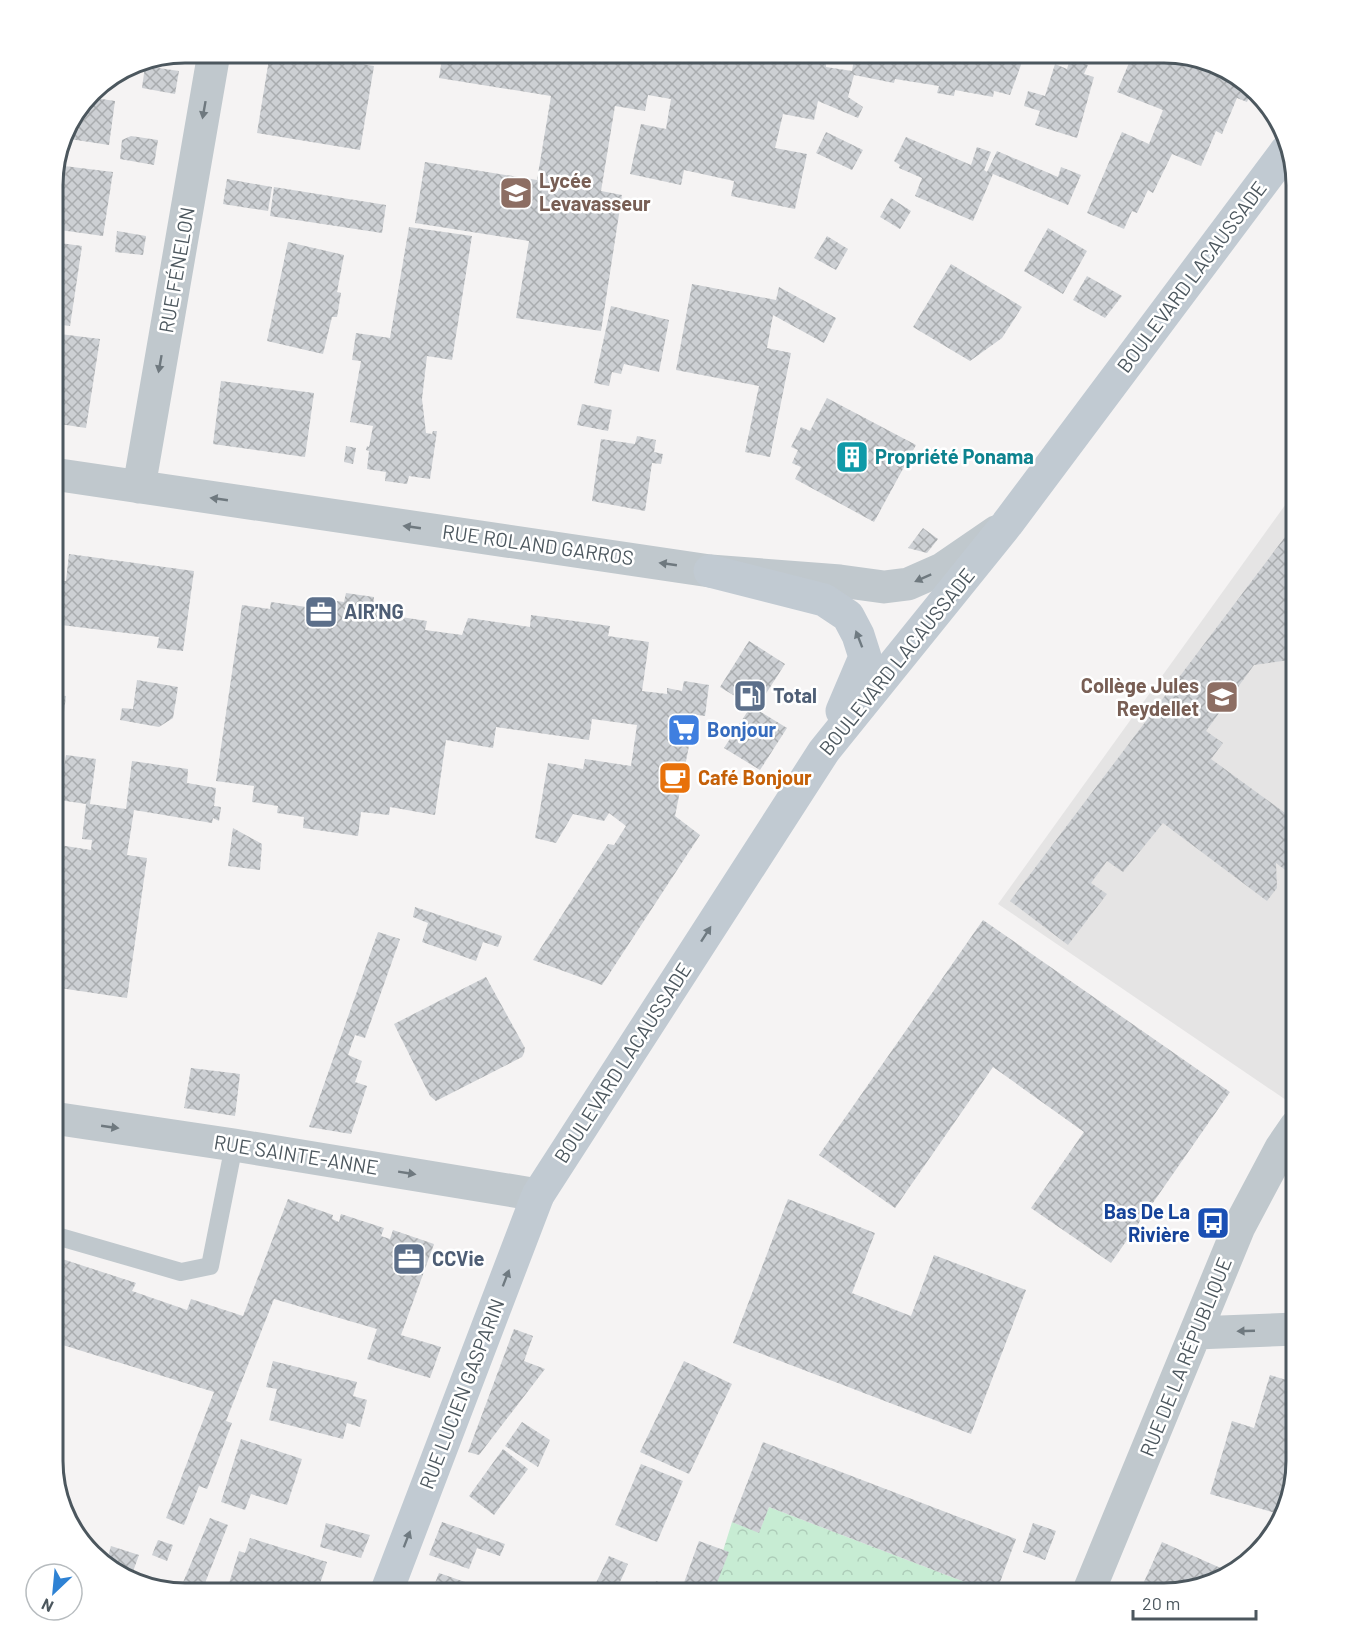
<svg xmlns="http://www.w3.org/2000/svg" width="1349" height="1646" font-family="Barlow,sans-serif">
<defs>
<pattern id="park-crowns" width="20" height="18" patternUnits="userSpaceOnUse" patternTransform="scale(1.5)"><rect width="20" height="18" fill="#c7ecd3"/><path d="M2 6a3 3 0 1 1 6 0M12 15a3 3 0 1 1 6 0" fill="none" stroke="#adccb8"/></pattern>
<pattern id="building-cross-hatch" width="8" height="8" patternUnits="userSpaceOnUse" patternTransform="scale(1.5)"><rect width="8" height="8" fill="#cdd0d4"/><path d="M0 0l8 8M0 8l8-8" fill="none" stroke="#a9acaf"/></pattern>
</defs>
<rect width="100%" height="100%" fill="#f5f3f3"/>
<!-- education -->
<path fill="#e5e4e4" d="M1296,490V1092L1289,1102L998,904Z"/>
<!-- park -->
<path fill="url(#park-crowns)" d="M769,1507L970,1584L966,1593H710L732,1522L759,1532Z"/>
<!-- building -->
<path fill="url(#building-cross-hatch)" d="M270,53H295L374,66L360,150L257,133Z
M443,53H725L757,61L759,53H775L826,64V67L852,71L855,53L1025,54L1010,95L994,91L993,97L955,90L954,96L937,93L939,86L895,79L894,83L854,75L848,97L863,107L858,118L818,101L814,120L783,114L775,148L807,154L795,209L731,196L734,181L684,170L681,185L630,174L641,124L666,129L671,99L648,95L645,111L615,106L601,191L622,195L601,331L516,318L529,241L415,223L425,162L537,180L551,96L439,78Z
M1133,53H1167L1188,62L1189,58L1230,70L1252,90L1247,102L1237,98L1222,134L1216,131L1201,166L1172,154L1153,193L1148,190L1137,213L1132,211L1124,229L1087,213L1122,132L1149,144L1163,110L1117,92Z
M1070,59L1088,65L1084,74L1094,77L1077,138L1035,125L1040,111L1024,106L1028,91L1045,96L1055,64L1067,69Z
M145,66L179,71L175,94L142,88Z
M89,97L115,101L109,145L63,138L66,127Z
M826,132L863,150L852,170L816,153Z
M131,136L158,140L154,165L120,159L122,140Z
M906,137L971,165L977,147L991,152L984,170L987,172L997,151L1058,177L1061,167L1081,175L1068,205L993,174L973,221L915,196L922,178L899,168L900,165L894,161Z
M56,165L113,172L103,236L53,229V176Z
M227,179L272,187L268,211L223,204Z
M274,187L386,205L382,233L270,216Z
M891,198L911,211L900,229L880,217Z
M409,227L472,236L452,360L427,356L422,399L426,433L432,434L433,431H437L430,479L409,476L407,484L385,481L386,472L367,469L369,451L366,450L367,446L369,447L373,426L350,422L361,361L352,360L356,333L390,338Z
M1048,228L1087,251L1063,294L1024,271Z
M117,231L146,236L143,255L115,252Z
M827,236L848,249L836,270L814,258Z
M53,242L82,246L70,326L62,325L60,334L100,339L86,428L53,423Z
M288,242L344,255L337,292L341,293L337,317H332L323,354L267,341Z
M951,264L1022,307L1002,338L970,361L913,327Z
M1087,276L1122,296L1105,318L1073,300Z
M692,284L776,300L779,287L836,318L824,343L773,315L767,348L791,353L770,457L745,452L759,386L676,370Z
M611,306L669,320L659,372L624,364L621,374L612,372L609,386L594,383Z
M221,381L314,393L305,457L213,444Z
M827,398L916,445L874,522L795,479L801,467L792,463L798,450L791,447L801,427L810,431Z
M582,404L612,410L608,431L577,425Z
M637,436L656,440L654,452L663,454L661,464L652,463L645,511L592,501L601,439L635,444Z
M346,446L356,448L353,464L344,462Z
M923,528L938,539L927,553L908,548Z
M1288,533L1296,547V659L1254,665L1206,731L1223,743L1211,759L1296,821V878L1276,863L1277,888L1267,901L1163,823L1123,872L1107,861L1091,883L1107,894L1068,945L1010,901Z
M69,554L194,571L183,651L157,648L159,637L53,624V580L66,581Z
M346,593L374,597L373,606L401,610V617L427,621L425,630L462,635L468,618L530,627L531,615L610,626L608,636L649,642L642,691L667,694V688L682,691L684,681L709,685L705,716L691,714L689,726H693L675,816L700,835L602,985L533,960L608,844L614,845L626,826L609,813L604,821L573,814L556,843L535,838L548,763L583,769L585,759L631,766L637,725L592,719L589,740L496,727L493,748L446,740L435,815L390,807L389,815L361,812L358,836L303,828L304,817L277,813L278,806L252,802L254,786L216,781L242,605L270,609L271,602L314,608L315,598L344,602Z
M749,641L785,664L756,709L787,728L760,770L724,748L751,706L720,687Z
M137,680L178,687L173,718L159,727L120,720L122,708L133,709Z
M53,694L66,696L64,712L53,710Z
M66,755L96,759L90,804L126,809L132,761L188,769L187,783L216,788L214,806L221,807L219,821L213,818L212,823L134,810L127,855L147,858L127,998L53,987V844L91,850L92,840L82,839L86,804L59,800Z
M53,798L58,799L54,823H53Z
M233,828L262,844L260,870L228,866Z
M415,907L502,936L498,947L483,942L476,961L422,942L428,923L413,917Z
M983,920L1230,1092L1111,1263L1031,1208L1084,1132L993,1067L895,1208L819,1155Z
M378,932L400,939L365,1038L355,1035L348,1055L362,1061L355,1082L367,1086L351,1134L309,1127Z
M486,977L525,1048L524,1053L522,1057L436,1101L430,1096L394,1024Z
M191,1068L240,1074L235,1116L184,1108Z
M288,1199L333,1215L332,1219L339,1222L341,1214L384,1228L381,1236L390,1239L393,1230L434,1244L401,1335L441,1347L430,1378L367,1359L377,1329L274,1299L226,1421L232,1423L207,1489L199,1486L184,1525L166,1518L214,1392L53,1342V1256L136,1283L132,1291L187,1310L191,1299L243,1316Z
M788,1199L875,1233L852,1293L911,1316L934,1255L1026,1290L971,1434L733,1343Z
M514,1329L533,1336L524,1361L545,1369L479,1455L468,1452Z
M273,1361L357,1382L353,1396L367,1400L360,1427L347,1423L343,1439L269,1420L277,1389L266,1387Z
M684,1361L732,1384L689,1474L640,1452Z
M1270,1375L1296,1383V1461L1282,1515L1210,1494L1232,1421L1254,1428Z
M522,1422L550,1440L538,1467L505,1446Z
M241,1439L302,1459L287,1505L251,1494L245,1510L221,1502Z
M763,1442L1016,1539L996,1593H966L970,1584L769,1507L759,1533L732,1522Z
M503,1449L528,1469L494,1515L469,1496Z
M641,1464L683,1481L657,1542L615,1525Z
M210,1518L228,1525L201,1593L179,1592Z
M442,1522L505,1544L500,1556L477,1548L469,1569L429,1555Z
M326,1523L370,1535L361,1558L320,1547Z
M1033,1523L1056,1531L1045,1560L1023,1552Z
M250,1538L327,1562L317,1593H226L239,1551L245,1553Z
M158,1540L173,1545L167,1561L152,1555Z
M699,1541L729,1552L713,1593H651L656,1581L681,1591Z
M1162,1542L1232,1573L1164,1593H1139Z
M111,1546L139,1555L131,1577L116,1573L106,1563Z
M609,1556L628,1564L615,1593H591Z
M439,1573L465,1582L461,1593H431Z"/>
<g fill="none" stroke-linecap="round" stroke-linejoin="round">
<!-- lane -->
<path stroke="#c0c8cd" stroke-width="18" d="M53,1235L181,1272L210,1266L234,1145"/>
<!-- street -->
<path stroke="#c0c8cd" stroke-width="33" d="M53,474L710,571L840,581L884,587L908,584L942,569L996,532
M139,487L214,53
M53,1118L234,1145L538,1195
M1196,1333L1296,1329
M1088,1593L1239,1227L1281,1148L1296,1126"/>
<!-- secondary -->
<path stroke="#c1cad2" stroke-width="33" d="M710,571L824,600L848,616L858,635L865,657L842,711
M386,1593L538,1195L824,751L1007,524L1286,151"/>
</g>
<!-- one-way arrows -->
<defs><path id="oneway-solid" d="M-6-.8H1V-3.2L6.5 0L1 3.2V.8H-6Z" transform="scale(1.5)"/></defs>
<g fill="#6f797f">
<use href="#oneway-solid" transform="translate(204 110) rotate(100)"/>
<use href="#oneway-solid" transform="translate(160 364) rotate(100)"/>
<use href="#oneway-solid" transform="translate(219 499) rotate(-172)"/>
<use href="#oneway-solid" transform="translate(412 527) rotate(-172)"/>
<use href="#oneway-solid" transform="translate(668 564) rotate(-172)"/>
<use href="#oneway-solid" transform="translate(923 578) rotate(156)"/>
<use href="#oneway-solid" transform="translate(110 1127) rotate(8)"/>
<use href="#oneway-solid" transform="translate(407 1173) rotate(9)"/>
<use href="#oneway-solid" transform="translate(1246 1331) rotate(178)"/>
</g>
<g fill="#6f7a81">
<use href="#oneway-solid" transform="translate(859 639) rotate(-111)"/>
<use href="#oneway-solid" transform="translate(706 934) rotate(-57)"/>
<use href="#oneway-solid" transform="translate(506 1278) rotate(-69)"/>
<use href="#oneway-solid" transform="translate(407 1539) rotate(-69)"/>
</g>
<!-- icons -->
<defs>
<symbol id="school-square" viewBox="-11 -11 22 22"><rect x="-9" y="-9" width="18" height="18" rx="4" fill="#8d6e63" stroke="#fff"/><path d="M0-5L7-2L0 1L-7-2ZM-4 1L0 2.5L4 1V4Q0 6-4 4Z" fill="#fff"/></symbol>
<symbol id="building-square" viewBox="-11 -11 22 22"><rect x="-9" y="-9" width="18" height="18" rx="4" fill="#0f9aa8" stroke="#fff"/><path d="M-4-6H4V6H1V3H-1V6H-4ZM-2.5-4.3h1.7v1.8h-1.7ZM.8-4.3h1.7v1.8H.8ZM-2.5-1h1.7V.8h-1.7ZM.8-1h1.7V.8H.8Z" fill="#fff"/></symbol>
<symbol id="office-square" viewBox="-11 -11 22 22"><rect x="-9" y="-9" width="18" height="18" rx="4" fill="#5c6f8a" stroke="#fff"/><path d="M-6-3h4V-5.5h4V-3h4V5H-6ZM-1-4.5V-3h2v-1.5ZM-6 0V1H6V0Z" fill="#fff"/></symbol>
<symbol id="fuel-square" viewBox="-11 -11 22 22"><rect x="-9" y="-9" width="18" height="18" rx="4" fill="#5c6f8a" stroke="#fff"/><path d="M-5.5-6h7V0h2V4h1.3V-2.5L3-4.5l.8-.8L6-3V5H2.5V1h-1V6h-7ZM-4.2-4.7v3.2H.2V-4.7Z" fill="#fff"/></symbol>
<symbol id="supermarket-square" viewBox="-11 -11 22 22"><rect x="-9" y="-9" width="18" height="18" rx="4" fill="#3f7fe0" stroke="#fff"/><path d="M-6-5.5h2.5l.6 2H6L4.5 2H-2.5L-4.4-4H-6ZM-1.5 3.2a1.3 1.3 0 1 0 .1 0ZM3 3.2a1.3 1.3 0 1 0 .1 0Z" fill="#fff"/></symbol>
<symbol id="cafe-square" viewBox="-11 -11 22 22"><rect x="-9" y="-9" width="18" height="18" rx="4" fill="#e8710a" stroke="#fff"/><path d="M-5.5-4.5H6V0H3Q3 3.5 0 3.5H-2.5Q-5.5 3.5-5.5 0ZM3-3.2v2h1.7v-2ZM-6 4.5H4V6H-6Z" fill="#fff"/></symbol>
<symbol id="bus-square" viewBox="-11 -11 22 22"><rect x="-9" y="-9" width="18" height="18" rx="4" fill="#1a4fb4" stroke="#fff"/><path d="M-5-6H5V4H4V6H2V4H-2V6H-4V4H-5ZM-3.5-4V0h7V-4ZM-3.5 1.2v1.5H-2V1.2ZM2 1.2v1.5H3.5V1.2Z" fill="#fff"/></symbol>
</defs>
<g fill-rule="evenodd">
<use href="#school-square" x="497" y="174" width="38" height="38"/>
<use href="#building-square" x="833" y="438" width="38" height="38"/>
<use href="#office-square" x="302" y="593" width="38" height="38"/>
<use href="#fuel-square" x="731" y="677" width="38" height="38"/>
<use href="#school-square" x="1203" y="678" width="38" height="38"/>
<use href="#supermarket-square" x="665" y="711" width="38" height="38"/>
<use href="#cafe-square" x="656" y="759" width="38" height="38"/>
<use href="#bus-square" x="1194" y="1204" width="38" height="38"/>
<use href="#office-square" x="390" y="1240" width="38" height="38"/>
</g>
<g text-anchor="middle" stroke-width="5" stroke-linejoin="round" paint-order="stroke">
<!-- education labels -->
<g font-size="20" font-weight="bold" fill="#785e54" stroke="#fff" text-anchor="start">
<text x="539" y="188">Lycée<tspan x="539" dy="23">Levavasseur</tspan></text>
<text x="1199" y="693" text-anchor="end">Collège Jules<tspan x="1199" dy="23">Reydellet</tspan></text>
</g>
<!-- street labels -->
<g font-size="20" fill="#4c575e" stroke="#fff">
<text transform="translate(177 270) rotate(-80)" y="7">RUE FÉNELON</text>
<text transform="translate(1192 277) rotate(-53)" y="7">BOULEVARD LACAUSSADE</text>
<text transform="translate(538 545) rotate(8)" y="7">RUE ROLAND GARROS</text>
<text transform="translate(897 662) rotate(-51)" y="7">BOULEVARD LACAUSSADE</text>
<text transform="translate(623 1063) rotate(-57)" y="7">BOULEVARD LACAUSSADE</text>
<text transform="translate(296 1155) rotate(9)" y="7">RUE SAINTE-ANNE</text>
<text transform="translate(1186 1357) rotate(-68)" y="7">RUE DE LA RÉPUBLIQUE</text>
<text transform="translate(462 1394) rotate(-69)" y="7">RUE LUCIEN GASPARIN</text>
</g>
<!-- culture labels -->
<g font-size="20" font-weight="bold" fill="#0d838f" stroke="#fff" text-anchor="start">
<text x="875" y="464">Propriété Ponama</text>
</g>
<!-- service labels -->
<g font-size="20" font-weight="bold" fill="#4e5e75" stroke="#fff" text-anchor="start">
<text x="344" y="619">AIR'NG</text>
<text x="773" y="703">Total</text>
<text x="432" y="1266">CCVie</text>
</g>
<!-- shop labels -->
<g font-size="20" font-weight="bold" fill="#366cbe" stroke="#fff" text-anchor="start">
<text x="707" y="737">Bonjour</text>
</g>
<!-- food labels -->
<g font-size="20" font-weight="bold" fill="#c56008" stroke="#fff" text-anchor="start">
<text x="698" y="785">Café Bonjour</text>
</g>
<!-- transit labels -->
<g font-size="20" font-weight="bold" fill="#164399" stroke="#fff" text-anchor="end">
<text x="1190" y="1219">Bas De La<tspan x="1190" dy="23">Rivière</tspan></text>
</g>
</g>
<!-- crop -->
<path d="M0 0H1349V1646H0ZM185 63H1164A122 122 0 0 1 1286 185V1461A122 122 0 0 1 1164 1583H185A122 122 0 0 1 63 1461V185A122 122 0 0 1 185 63Z" fill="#fff" fill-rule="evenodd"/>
<path fill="none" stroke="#4c575e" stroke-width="3" d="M185 63H1164A122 122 0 0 1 1286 185V1461A122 122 0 0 1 1164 1583H185A122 122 0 0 1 63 1461V185A122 122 0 0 1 185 63Z"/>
<!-- north arrow -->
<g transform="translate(54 1592) rotate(206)"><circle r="28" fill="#ffffff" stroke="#b7bcbf" stroke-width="1.5"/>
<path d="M0-4.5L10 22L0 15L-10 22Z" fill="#2e82d4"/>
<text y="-9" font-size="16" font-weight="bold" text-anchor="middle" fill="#4c575e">N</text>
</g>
<!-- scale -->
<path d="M1133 1610v9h123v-9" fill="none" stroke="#4c575e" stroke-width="3"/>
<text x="1142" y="1610" font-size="18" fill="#4c575e" stroke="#ffffff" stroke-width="4.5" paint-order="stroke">20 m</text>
</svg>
